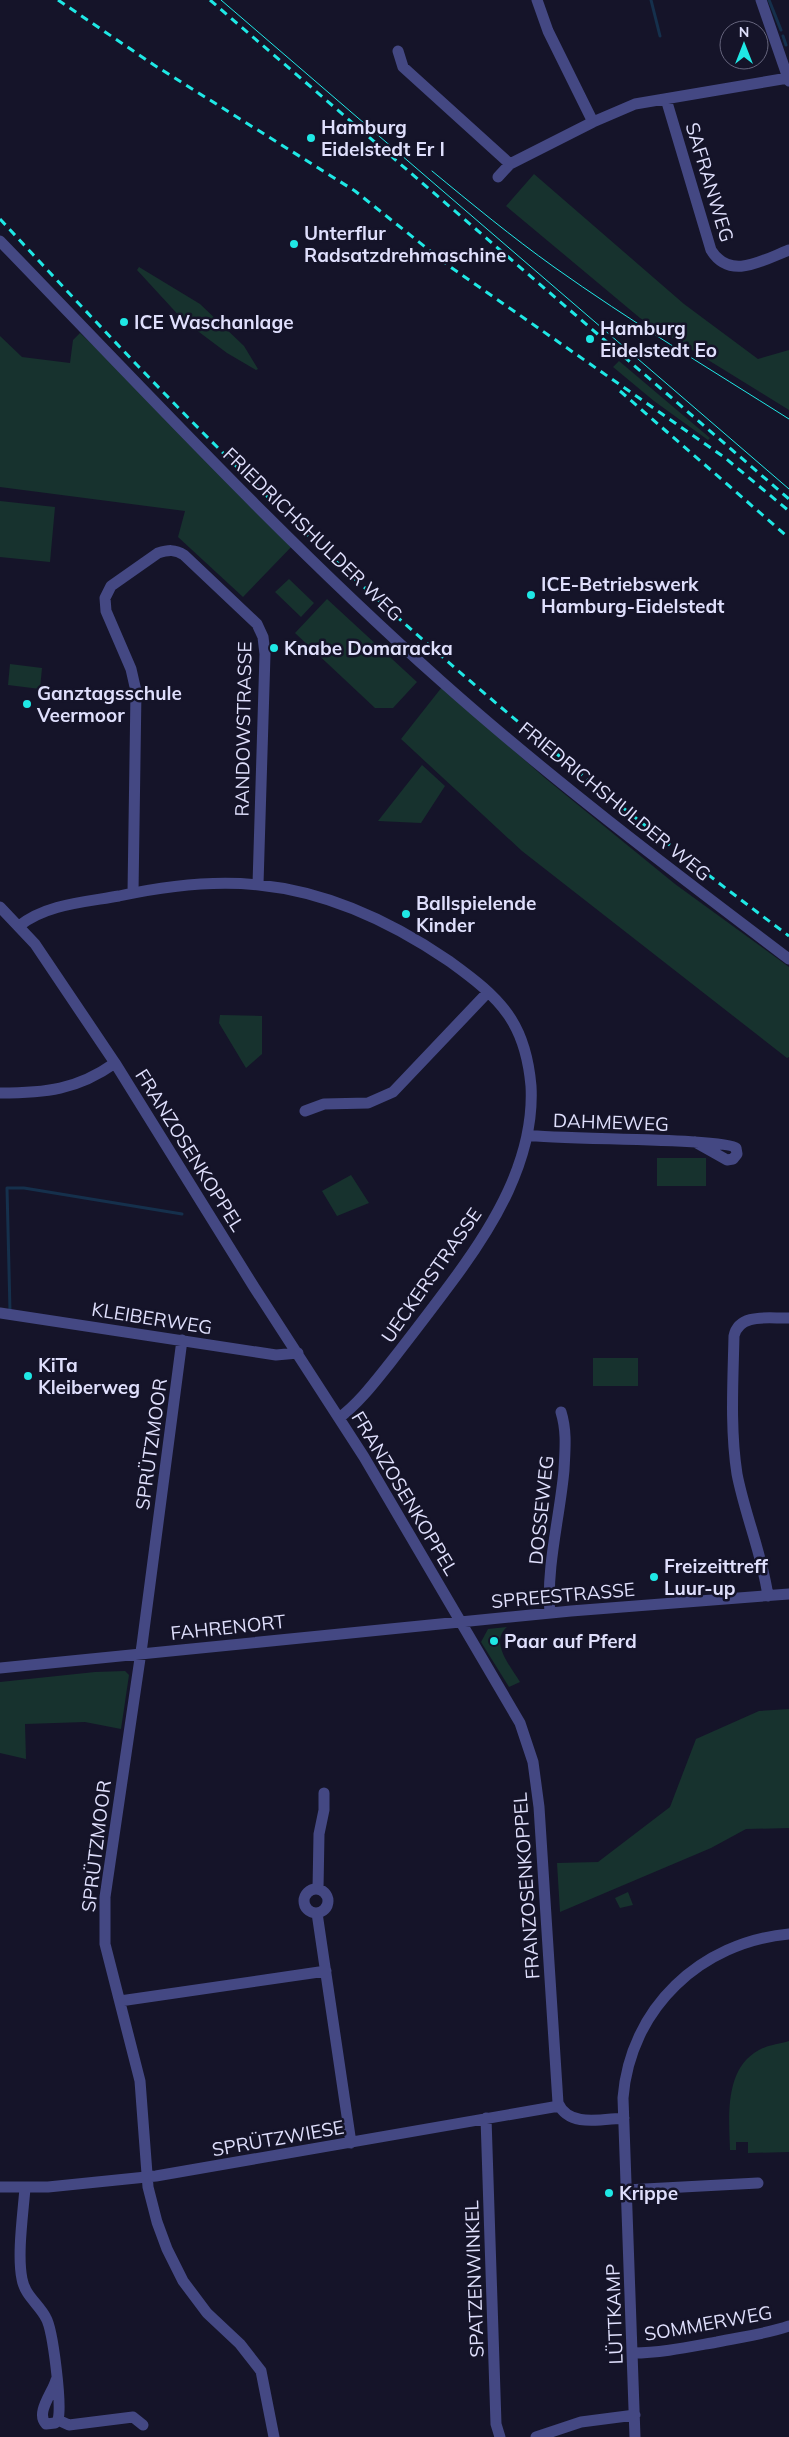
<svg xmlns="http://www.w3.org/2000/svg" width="789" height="2437" font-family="Mulish,sans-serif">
<rect width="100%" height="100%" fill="#151429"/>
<!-- green -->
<path fill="#17322e" d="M534,174L684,304L758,359L789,350V410L640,318L506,206Z
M139,267L200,304L244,346L258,369L256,370L227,353L183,320L137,270Z
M80,333L186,432L296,542L243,597L178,537L185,511L0,487V336L22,357L70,363L73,340Z
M619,361L710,438L708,440L654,401L613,367Z
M0,501L55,507L50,562L0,557Z
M289,579L314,603L301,617L275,592Z
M327,599L417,682L393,708H375L295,633Z
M10,664L42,668L40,689L8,685Z
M442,687L545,778L675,884L789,967V1057L787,1058L522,851L401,739Z
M422,765L445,786L421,823L378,821Z
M220,1015L262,1016V1054L246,1068L219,1023Z
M657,1158H706V1186H657Z
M351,1175L369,1203L337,1216L322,1191Z
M593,1358H638V1386H593Z
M507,1627C489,1642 511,1667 520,1682L509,1687L481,1642L488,1629Z
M125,1671L129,1675L121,1729L85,1722L25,1724L26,1759L0,1753V1682L95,1672Z
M789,1709V1828L746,1829L711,1848L560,1912L557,1863L598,1862L670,1807L696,1739L759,1711Z
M628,1892L633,1905L620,1908L615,1898Z
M789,2041V2152L748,2153V2142H736V2150H730C729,2117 724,2069 759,2050C767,2045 780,2044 789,2041Z"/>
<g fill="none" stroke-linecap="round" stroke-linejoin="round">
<!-- stream -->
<path stroke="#15304c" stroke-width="3" d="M651,0L660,36
M769,0L781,30
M783,36L786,45
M10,1311L7,1188H24L182,1214"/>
<!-- minor -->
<path stroke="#444883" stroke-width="11" d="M537,0L548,31L593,122
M761,0L789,81
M398,51L403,67L510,164
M666,99L711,250C730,281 763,260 789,250
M498,177L510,164L593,122L635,104L788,78
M0,241C144,390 286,543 441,681C552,780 670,869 789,959
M133,893L136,691L131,669L106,611L105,598L111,586L158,553C168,550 175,549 184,555L257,624L263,637L265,654L258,884
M0,907L35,944L115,1063L254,1287L364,1457L520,1723L533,1762L539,1807L558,2103C569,2128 602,2119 624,2118
M19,926C46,904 86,902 119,896C165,886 213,880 259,885C329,892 392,922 449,961C471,977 496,995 511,1019C523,1038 529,1063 531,1086C535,1159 493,1227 451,1283C431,1310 411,1336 390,1363C374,1383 359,1403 339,1418
M0,1093C45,1093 77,1090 115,1063
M305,1111L324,1104L368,1103L393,1092L488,992
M527,1135C557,1140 725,1138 736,1148L737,1154L733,1159L727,1160L695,1142
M0,1313L276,1355L298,1353
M182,1340L142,1645L105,1897V1944L140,2081L148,2187L157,2222L167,2249L183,2281L207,2313L240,2344L261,2371L274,2437
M768,1596C762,1554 745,1515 737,1474C730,1429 733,1381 734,1336C739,1312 771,1319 789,1318
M550,1613C546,1567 560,1516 564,1470C565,1450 567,1431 561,1412
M0,1668L571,1611L789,1594
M318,1889L319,1834L324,1810V1793
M304 1901a12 12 0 1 1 24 0a12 12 0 1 1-24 0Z
M317,1913L351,2143
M120,2001L326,1971
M486,2118L496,2424L500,2437
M0,2187H48L156,2176L559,2106
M25,2188C23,2214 17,2255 22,2279C25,2296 39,2304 46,2318C53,2330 62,2405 58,2420L55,2423L46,2424C35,2413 53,2392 56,2380
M626,2190L758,2183
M633,2353C661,2353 689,2347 717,2342C741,2337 766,2334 789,2326
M58,2420L69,2425L133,2417L143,2425
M536,2437L581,2422L635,2415
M635,2437L623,2098C630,2008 701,1942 789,1934"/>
<!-- tram -->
<path stroke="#1fe8e5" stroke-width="1" d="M221,0L789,489
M432,171C472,204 512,237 554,267C630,321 710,369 789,419"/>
<!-- rail -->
<path stroke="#1fe8e5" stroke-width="3" stroke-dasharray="8 6" stroke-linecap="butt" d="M58,0L154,65L355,191L449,266L724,457L789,511
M210,0L789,499
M0,219C102,329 205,439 315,542C465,682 624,813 789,936
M620,391L789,538"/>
</g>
<!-- markers -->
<g fill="#1fe8e5" stroke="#151429" stroke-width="2">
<circle cx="311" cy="138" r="5"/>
<circle cx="294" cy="244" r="5"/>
<circle cx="124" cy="322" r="5"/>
<circle cx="590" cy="339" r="5"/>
<circle cx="531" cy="595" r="5"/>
<circle cx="274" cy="648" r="5"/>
<circle cx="27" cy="704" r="5"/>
<circle cx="406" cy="914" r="5"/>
<circle cx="28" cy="1376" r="5"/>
<circle cx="654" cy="1577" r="5"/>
<circle cx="494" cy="1641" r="5"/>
<circle cx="609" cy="2193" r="5"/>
</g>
<g text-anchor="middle" stroke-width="5" stroke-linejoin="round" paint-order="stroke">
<!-- poi labels -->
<g font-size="19" font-weight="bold" fill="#dfdffc" stroke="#151429" text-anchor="start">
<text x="321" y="134">Hamburg<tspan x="321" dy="22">Eidelstedt Er I</tspan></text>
<text x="304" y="240">Unterflur<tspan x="304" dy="22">Radsatzdrehmaschine</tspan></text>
<text x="134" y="329">ICE Waschanlage</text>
<text x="600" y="335">Hamburg<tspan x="600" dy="22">Eidelstedt Eo</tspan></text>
<text x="541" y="591">ICE-Betriebswerk<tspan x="541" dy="22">Hamburg-Eidelstedt</tspan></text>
<text x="284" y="655">Knabe Domaracka</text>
<text x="37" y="700">Ganztagsschule<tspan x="37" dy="22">Veermoor</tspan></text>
<text x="416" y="910">Ballspielende<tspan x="416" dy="22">Kinder</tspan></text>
<text x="38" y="1372">KiTa<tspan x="38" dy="22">Kleiberweg</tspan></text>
<text x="664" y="1573">Freizeittreff<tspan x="664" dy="22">Luur-up</tspan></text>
<text x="504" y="1648">Paar auf Pferd</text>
<text x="619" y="2200">Krippe</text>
</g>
<!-- street labels -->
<g font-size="19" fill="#dfdffc" stroke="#151429">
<text transform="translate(710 182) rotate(73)" y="7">SAFRANWEG</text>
<text transform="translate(313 534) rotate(44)" y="7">FRIEDRICHSHULDER WEG</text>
<text transform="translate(243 729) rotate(-89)" y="7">RANDOWSTRASSE</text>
<text transform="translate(615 801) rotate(39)" y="7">FRIEDRICHSHULDER WEG</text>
<text transform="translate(611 1122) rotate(2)" y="7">DAHMEWEG</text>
<text transform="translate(190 1150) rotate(58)" y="7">FRANZOSENKOPPEL</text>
<text transform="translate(431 1275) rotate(-55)" y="7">UECKERSTRASSE</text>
<text transform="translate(152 1318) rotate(9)" y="7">KLEIBERWEG</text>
<text transform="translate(151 1444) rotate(-82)" y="7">SPRÜTZMOOR</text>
<text transform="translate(405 1493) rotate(59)" y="7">FRANZOSENKOPPEL</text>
<text transform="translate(541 1510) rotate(-84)" y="7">DOSSEWEG</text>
<text transform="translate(563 1595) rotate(-5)" y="7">SPREESTRASSE</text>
<text transform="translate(228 1627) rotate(-6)" y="7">FAHRENORT</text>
<text transform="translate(96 1846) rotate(-83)" y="7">SPRÜTZMOOR</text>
<text transform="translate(526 1886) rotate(-94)" y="7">FRANZOSENKOPPEL</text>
<text transform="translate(278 2138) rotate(-10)" y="7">SPRÜTZWIESE</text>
<text transform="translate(474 2279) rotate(-92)" y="7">SPATZENWINKEL</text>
<text transform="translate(614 2314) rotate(-92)" y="7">LÜTTKAMP</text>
<text transform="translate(708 2323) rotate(-10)" y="7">SOMMERWEG</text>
</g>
</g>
<!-- north arrow -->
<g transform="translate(744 45)"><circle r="24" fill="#151429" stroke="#66657d"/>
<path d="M0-4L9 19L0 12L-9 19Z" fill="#1fe8e5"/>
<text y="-8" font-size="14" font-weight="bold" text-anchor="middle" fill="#dfdffc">N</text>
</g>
</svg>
